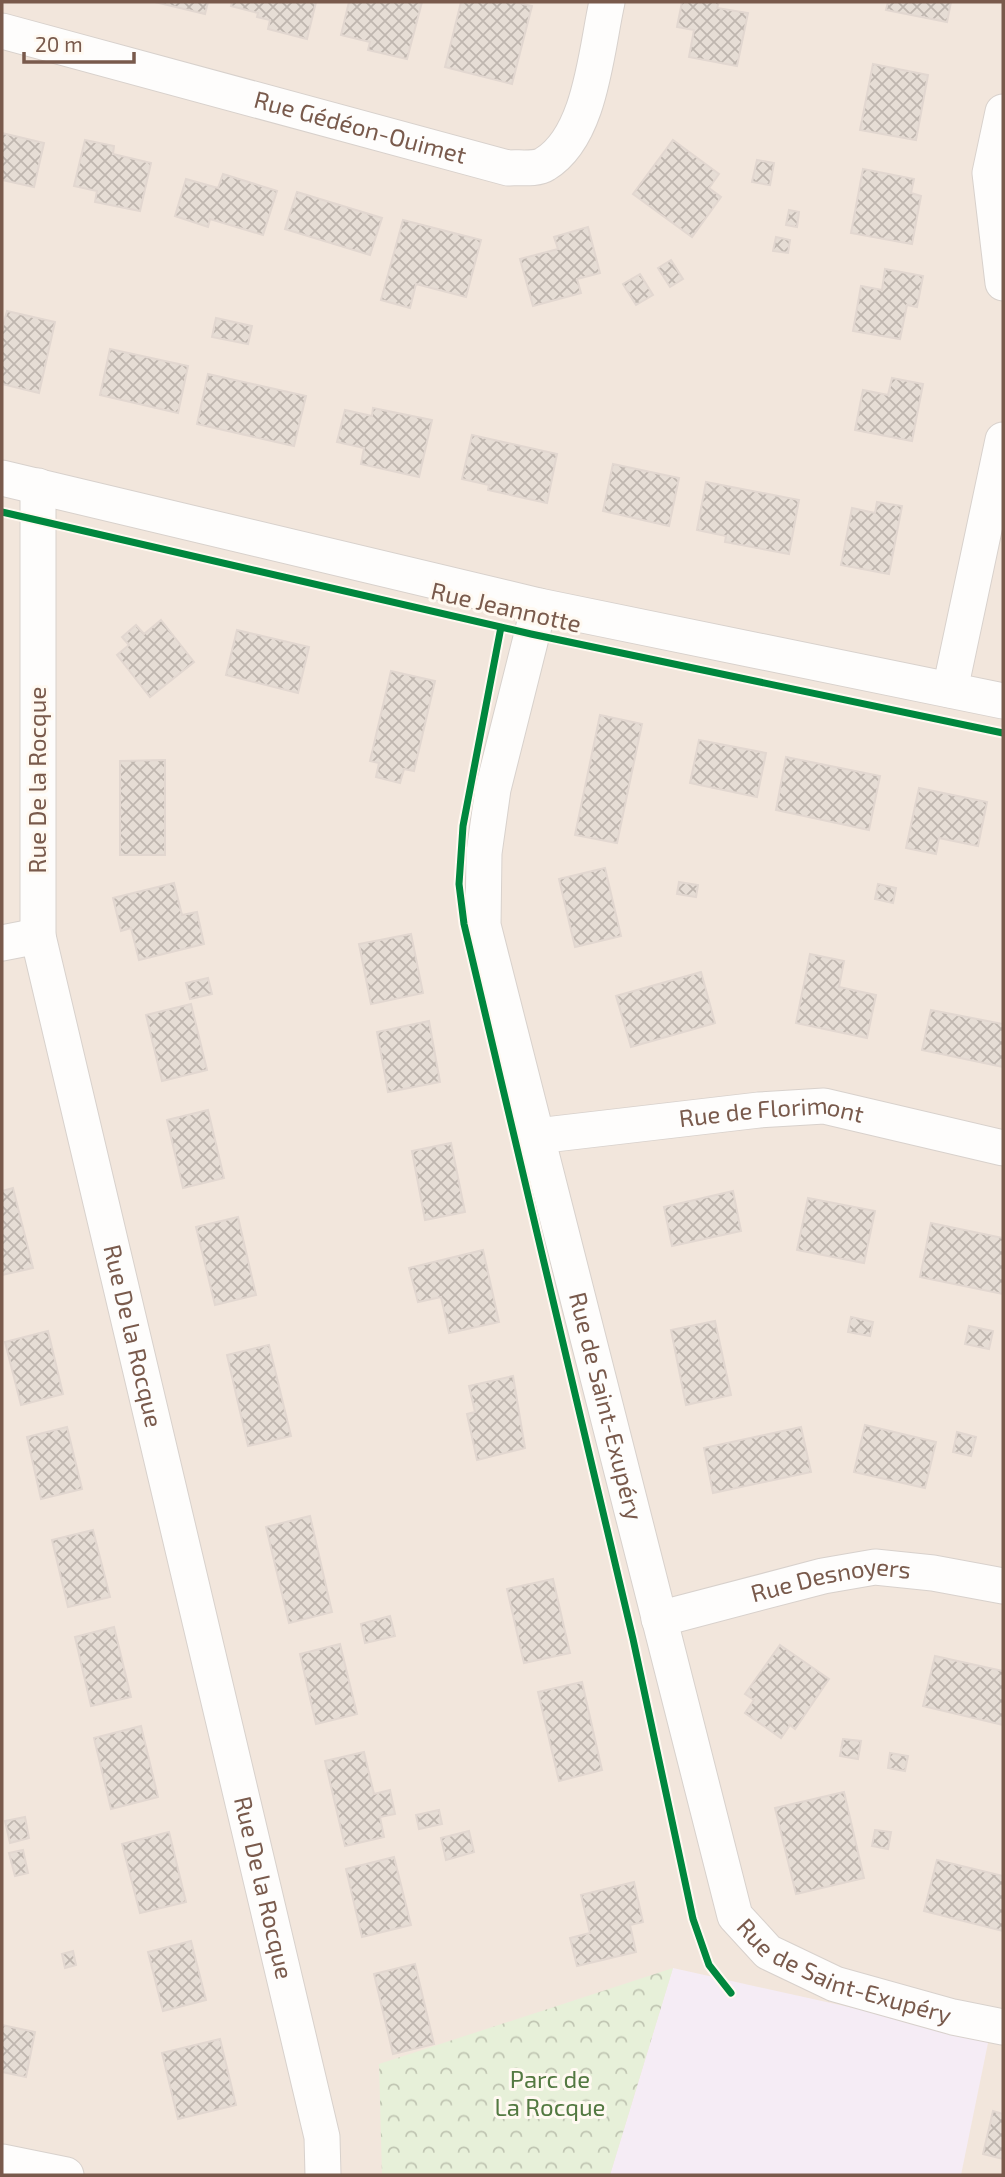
<svg xmlns="http://www.w3.org/2000/svg" width="1005" height="2177" font-family="'Exo 2',sans-serif">
<defs>
<pattern id="park-crowns" width="20" height="18" patternUnits="userSpaceOnUse" patternTransform="scale(1.75)"><rect width="20" height="18" fill="#e7f0d9"/><path d="M2 6a3 3 0 1 1 6 0M12 15a3 3 0 1 1 6 0" fill="none" stroke="#c0c5b2"/></pattern>
<pattern id="building-cross-hatch" width="8" height="8" patternUnits="userSpaceOnUse" patternTransform="scale(1.75)"><rect width="8" height="8" fill="#e6ddd5"/><path d="M0 0l8 8M0 8l8-8" fill="none" stroke="#bfb6af"/></pattern>
</defs>
<rect width="100%" height="100%" fill="#f9f4ee"/>
<!-- residential -->
<path fill="#f2e6dc" d="M2,2H1003V2175H2Z"/>
<!-- education -->
<path fill="#f5ecf5" d="M673,1968L989,2038L961,2175H610Z"/>
<!-- park -->
<path fill="url(#park-crowns)" d="M673,1968L610,2175H382L379,2064Z"/>
<!-- building -->
<path fill="url(#building-cross-hatch)" stroke="#e2d7d0" stroke-width="2" d="M155,2H208L205,14Z
M232,2H316L307,39L268,29L270,20L257,17L258,13L231,6Z
M349,2H422L407,59L368,50L370,42L341,35Z
M461,2H514L532,6L512,84L445,67Z
M682,2H719L717,8L748,13L737,66L689,57L694,30L677,27Z
M888,2H951L947,22L886,10Z
M873,64L928,75L916,140L860,130Z
M2,133L44,143L34,187L2,180Z
M85,140L114,146L113,154L151,163L140,211L95,202L97,191L74,186Z
M673,140L719,174L709,188L721,197L692,237L633,194Z
M757,160L774,163L770,185L752,182Z
M863,169L914,179L911,193L921,196L912,244L851,233Z
M223,174L277,191L263,235L210,219L208,227L175,216L186,179L218,188Z
M297,192L382,218L370,255L285,229Z
M789,210L799,212L797,227L786,225Z
M403,220L481,240L466,297L416,284L410,308L381,300Z
M588,227L600,273L577,279L581,293L533,306L520,259L558,249L554,237Z
M776,237L790,240L788,253L773,251Z
M671,260L683,279L670,287L658,268Z
M885,269L923,276L917,307L907,305L900,339L853,331L861,286L882,290Z
M640,274L653,295L636,305L623,284Z
M7,311L55,322L39,393L2,384V330Z
M216,318L252,326L248,344L212,337Z
M110,349L188,366L178,413L100,395Z
M208,374L306,396L294,446L197,424Z
M892,378L923,384L912,441L855,430L863,390L888,395Z
M373,408L432,420L419,477L361,464L364,448L337,442L345,410L372,416Z
M472,435L557,454L547,503L488,490L489,485L462,479Z
M613,464L679,478L669,526L603,511Z
M706,482L799,500L789,554L725,542L726,536L697,530Z
M877,502L902,506L889,574L841,565L852,508L875,513Z
M161,620L194,662L150,697L117,655L129,645L122,637L136,625L144,634Z
M237,630L309,647L298,693L226,675Z
M391,671L435,681L414,771L404,769L400,783L376,777L379,763L370,761Z
M600,715L642,724L617,843L575,835Z
M699,740L766,753L757,797L690,783Z
M786,757L880,776L869,830L776,810Z
M165,760V855H120V761Z
M919,788L987,802L978,846L939,838L936,854L906,848Z
M605,868L621,936L575,947L559,879Z
M679,882L698,885L696,897L677,894Z
M174,883L182,915L197,912L204,944L139,960L131,928L121,931L113,898Z
M878,884L896,888L893,903L875,899Z
M411,934L423,993L371,1004L359,944Z
M810,954L844,961L839,987L876,995L867,1038L796,1023Z
M701,972L715,1023L631,1047L616,996Z
M208,978L212,994L190,999L186,983Z
M191,1004L207,1070L162,1081L146,1015Z
M931,1010L1003,1024V1067L922,1050Z
M429,1021L440,1082L388,1092L377,1032Z
M208,1110L224,1178L183,1188L167,1120Z
M451,1143L465,1212L425,1220L412,1151Z
M13,1188L33,1268L2,1275V1191Z
M733,1191L741,1231L672,1246L664,1207Z
M808,1198L875,1211L864,1263L797,1250Z
M238,1217L256,1295L215,1305L196,1227Z
M931,1223L1003,1238V1294L920,1277Z
M483,1250L499,1322L449,1333L441,1297L418,1302L409,1268Z
M851,1317L873,1322L870,1336L848,1332Z
M715,1321L731,1395L686,1405L671,1330Z
M969,1326L993,1331L989,1349L965,1344Z
M48,1331L63,1394L21,1405L5,1342Z
M269,1345L291,1436L248,1446L227,1355Z
M513,1376L525,1448L477,1460L467,1414L475,1412L469,1386Z
M865,1425L936,1442L925,1488L854,1472Z
M67,1427L82,1489L41,1499L27,1437Z
M801,1427L811,1472L713,1493L704,1448Z
M957,1432L976,1437L971,1456L953,1452Z
M310,1516L332,1612L289,1623L266,1527Z
M93,1530L110,1597L68,1607L52,1540Z
M553,1579L570,1653L524,1663L507,1589Z
M390,1616L395,1636L365,1643L361,1624Z
M114,1627L131,1697L91,1706L75,1637Z
M340,1644L357,1714L316,1724L300,1654Z
M780,1645L829,1679L795,1729L790,1725L781,1738L745,1713L754,1700L745,1694Z
M935,1656L1003,1671V1725L923,1706Z
M582,1682L602,1770L559,1781L538,1692Z
M141,1726L158,1797L111,1809L94,1738Z
M843,1739L861,1741L858,1759L840,1756Z
M364,1752L374,1794L390,1790L395,1814L380,1817L384,1837L345,1846L325,1761Z
M890,1753L908,1756L905,1771L888,1768Z
M844,1792L864,1878L796,1894L775,1808Z
M439,1810L442,1824L419,1829L416,1815Z
M25,1817L29,1838L10,1843L5,1821Z
M875,1830L891,1832L888,1849L872,1846Z
M469,1831L474,1852L446,1860L441,1838Z
M169,1832L186,1902L140,1913L122,1844Z
M23,1850L28,1873L15,1876L9,1853Z
M394,1857L411,1925L362,1937L346,1869Z
M937,1860L1003,1876V1931L924,1911Z
M634,1882L643,1922L630,1925L636,1952L577,1966L570,1938L590,1933L581,1895Z
M191,1941L206,2000L163,2011L148,1952Z
M73,1951L76,1965L65,1968L62,1954Z
M415,1964L434,2044L393,2054L374,1974Z
M2,2025L35,2032L26,2077L2,2072Z
M220,2039L236,2105L178,2119L162,2053Z
M993,2111L1003,2114V2159L983,2154Z"/>
<g fill="none" stroke-linecap="round" stroke-linejoin="round">
<defs>
<g id="street">
<path id="s1" d="M2,31L508,168C518,167 536,170 545,164C591,136 596,51 607,2"/>
<path d="M1003,112L990,173L1003,283"/>
<path d="M2,478L539,606L1003,701"/>
<path id="s2" d="M38,486V936L322,2137L323,2175"/>
<path id="s3" d="M539,606L493,789L484,853L483,925L735,1916L768,1952L835,1984L953,2017L1003,2027"/>
<path d="M950,690L1003,440"/>
<path d="M2,943L38,936"/>
<path id="s4" d="M537,1136L759,1110L824,1106L1003,1148"/>
<path id="s5" d="M659,1619L823,1576L875,1567L933,1573L1003,1586"/>
<path d="M2,2162L66,2175"/>
</g>
</defs>
<!-- street casing -->
<use href="#street" stroke="#d8d1cc" stroke-width="37"/>
<!-- street -->
<use href="#street" stroke="#fefdfc" stroke-width="35"/>
<defs>
<path id="cycleway" d="M2,512L531,634L1003,733
M501,627L463,826L459,884L464,924L633,1639L693,1919L709,1965L731,1993"/>
</defs>
<!-- cycleway casing -->
<use href="#cycleway" stroke="#fff9f1" stroke-width="11"/>
<!-- cycleway -->
<use href="#cycleway" stroke="#00873e" stroke-width="7"/>
</g>
<g text-anchor="middle" stroke-width="6" stroke-linejoin="round" paint-order="stroke">
<!-- street labels -->
<g font-size="24" fill="#795a4c" stroke="#fff9f1">
<text dy="8" stroke="none"><textPath href="#s1" startOffset="371">Rue Gédéon-Ouimet</textPath></text>
<text transform="translate(506 608) rotate(13)" y="8">Rue Jeannotte</text>
<text transform="translate(38 780) rotate(-90)" y="8">Rue De la Rocque</text>
<text dy="8" stroke="none"><textPath href="#s4" startOffset="236">Rue de Florimont</textPath></text>
<text dy="8" stroke="none"><textPath href="#s2" startOffset="861">Rue De la Rocque</textPath></text>
<text dy="8" stroke="none"><textPath href="#s3" startOffset="822">Rue de Saint-Exupéry</textPath></text>
<text dy="8" stroke="none"><textPath href="#s5" startOffset="177">Rue Desnoyers</textPath></text>
<text dy="8" stroke="none"><textPath href="#s2" startOffset="1428">Rue De la Rocque</textPath></text>
<text dy="8" stroke="none"><textPath href="#s3" startOffset="1474">Rue de Saint-Exupéry</textPath></text>
</g>
<!-- park labels -->
<g font-size="24" fill="#537941" stroke="#fff9f1">
<text x="550" y="2088">Parc de<tspan x="550" dy="28">La Rocque</tspan></text>
</g>
</g>
<!-- border -->
<rect width="1005" height="2177" fill="none" stroke="#795a4c" stroke-width="7"/>
<!-- scale -->
<path d="M24 52v10h110v-10" fill="none" stroke="#795a4c" stroke-width="3.5"/>
<text x="35" y="52" font-size="21" fill="#795a4c" stroke="#fff9f1" stroke-width="5" paint-order="stroke">20 m</text>
</svg>
